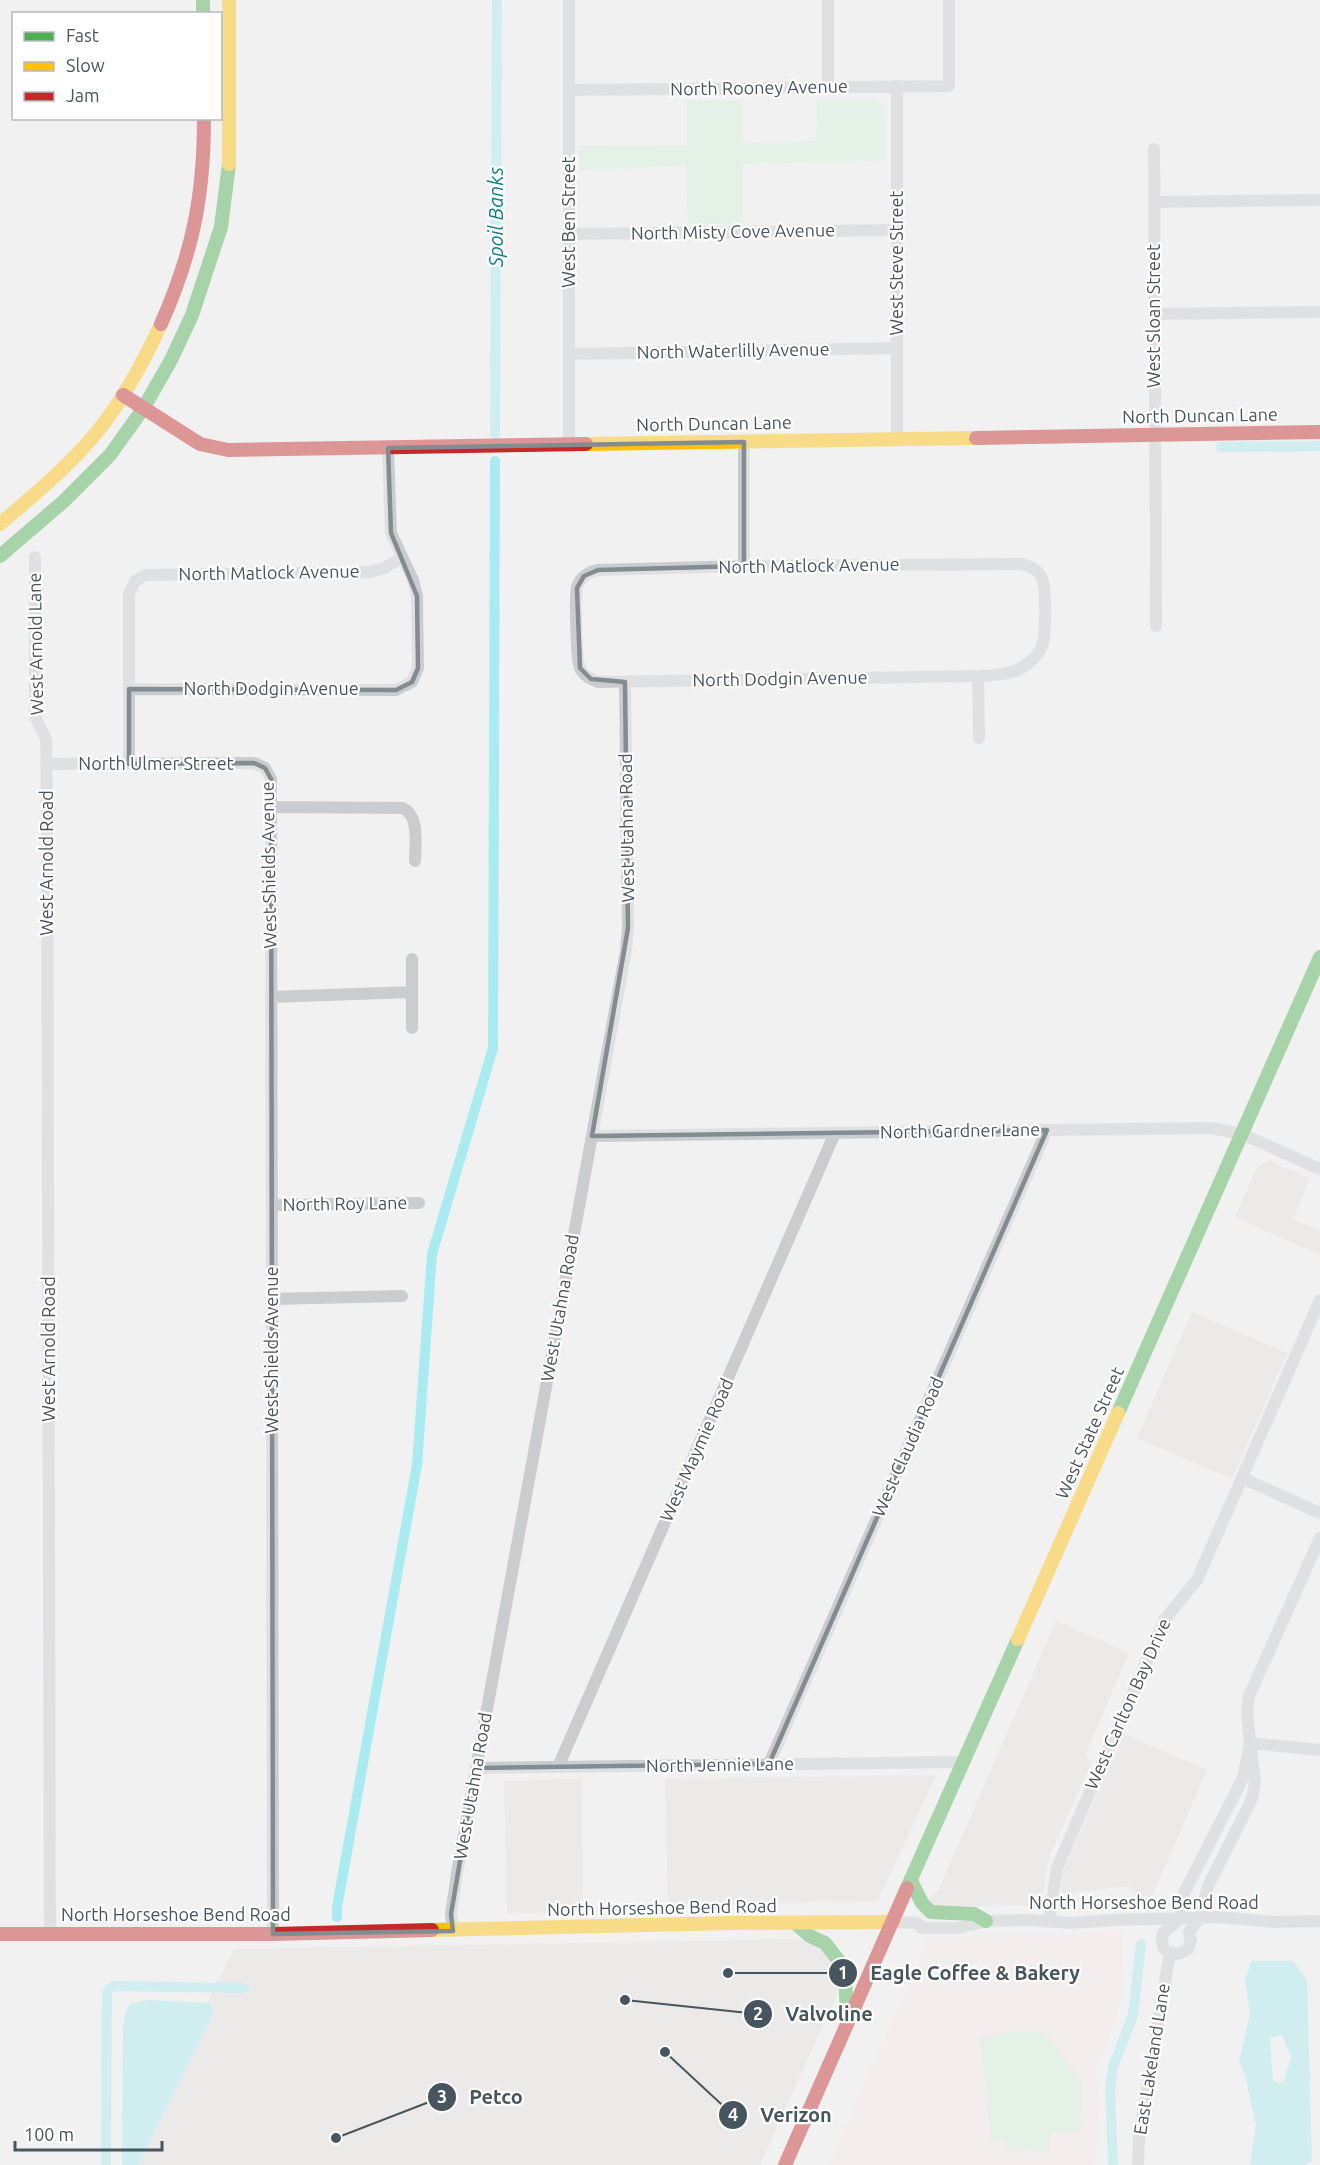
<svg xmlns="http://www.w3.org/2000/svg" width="1320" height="2165" font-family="Ubuntu,sans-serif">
<rect width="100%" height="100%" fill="#f1f1f1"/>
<!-- commercial -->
<path fill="#e6e3df" d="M1269,1161L1310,1178L1293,1219L1320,1231V1255L1235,1217L1257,1167Z
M1192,1312L1287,1353L1232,1479L1137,1438Z
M1056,1621L1129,1653L1085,1755L1091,1763L1047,1862L1043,1895L1031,1905L938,1907L930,1901L931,1893L938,1891Z
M1124,1734L1207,1770L1152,1896H1136L1128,1886L1061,1894L1063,1871Z
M936,1775L878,1900L874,1901L668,1904L665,1779Z
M582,1779L583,1911L507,1914L504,1781Z
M805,1939L825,1949L837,1970V1994L760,2165H128L234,1949Z"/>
<!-- medical -->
<path fill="#f7e8e8" d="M1123,1929L1122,1993L1114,2025L1095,2073L1100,2098L1095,2165H829L929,1936L1066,1935Z"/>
<!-- green -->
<path fill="#d4f1dc" d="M817,99H874L881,102V106L884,107L885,160L743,164V223L688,224L686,165L580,171L579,146L687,145V100H742L743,143L816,141Z
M1024,2030L1045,2033L1081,2081L1083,2092L1080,2129L1078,2132H1051L1050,2151L1006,2149V2143L1004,2141H991L980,2039L982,2037Z"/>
<!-- water -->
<path fill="#a8ebf0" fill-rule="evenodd" d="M1251,1961H1293L1307,1980L1312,2161L1305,2165H1250L1256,2125L1245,2075L1239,2062L1250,2014L1245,1981ZM1282,2035L1291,2057L1283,2083L1273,2081L1270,2038Z
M148,2000L208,2003L213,2009L211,2018L138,2165H122L123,2027L126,2012L130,2004Z"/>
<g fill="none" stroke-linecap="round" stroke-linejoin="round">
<!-- canal -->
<path stroke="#a8ebf0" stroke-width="10" d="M495,434L497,0
M1221,447L1320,446
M337,1917V1907L417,1465L432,1254L493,1048L495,461
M106,2165L107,1994L109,1989L115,1986L244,1988
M1113,2165L1110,2088L1113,2067L1133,2015L1141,1944"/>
<!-- street -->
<path stroke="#cacdcf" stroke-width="12" d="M569,0V445
M828,0V87
M897,86V439
M569,90L949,86V0
M1154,149L1156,626
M1154,202L1320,200
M569,234L897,230
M1155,314L1320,312
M569,354L897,348
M744,442V566
M35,557V717L46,739L47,808L50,1933
M1022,564C1030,566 1037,569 1041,576C1047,587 1046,634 1042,646C1040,651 1035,658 1031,661C1016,675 998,675 978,676L598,682C591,679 583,676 580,668C576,660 575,596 577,587C580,577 589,572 598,570L744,566Z
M978,676L979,738
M129,689L396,690L412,682L418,668L417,596L413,580L391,533L388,448
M46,764L254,763L265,768L271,779L273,1934
M129,764V594L135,581L145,575L370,572L384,568L402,558
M271,807L403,808C420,817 415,844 415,861
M412,959V1028
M271,997L412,992
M592,1136L1211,1128L1242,1134L1320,1169
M272,1205L419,1203
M272,1299L402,1296
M1242,1478L1320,1513
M1320,1538L1249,1696L1247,1712L1250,1743L1320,1750
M1250,1743L1255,1782L1252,1799L1208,1886L1200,1918L1189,1932L1191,1940L1188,1949L1178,1954L1170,1952L1164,1949L1162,1941L1163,1933L1180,1919L1184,1893L1243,1778Z
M769,1764L1047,1130
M558,1767L835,1133
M476,1768L964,1762
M1049,1921L1057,1868L1144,1667L1165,1619L1197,1580L1320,1300
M894,1922L917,1923L922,1928H959L986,1921L1030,1920L1069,1923L1113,1920L1218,1917L1274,1922L1320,1921
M453,1931L451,1914L457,1873L626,950L628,928L625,682
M1138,2165L1139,2138L1170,1952"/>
<!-- fast -->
<path stroke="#4caf50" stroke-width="14" d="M203,0V14
M0,556L64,501L110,455L143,409L171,360L192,315L221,227L229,164
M1118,1413L1320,957
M911,1881L922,1903L931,1912L974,1914L986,1921
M907,1888L1018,1639
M795,1923L810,1936L825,1943L839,1961L845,1981L848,2022"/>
<!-- slow -->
<path stroke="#ffc107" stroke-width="14" d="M229,164V0
M586,444L976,438
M0,524C34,495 69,466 97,432C123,400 144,361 161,324
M1018,1639L1118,1413
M432,1930L731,1923L894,1922"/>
<!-- jam -->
<path stroke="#c62828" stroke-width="14" d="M161,324C193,252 204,196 204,118
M123,395L200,444L228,450L586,444
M976,438L1320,432
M0,1934H273L432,1930
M785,2165L907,1888"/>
</g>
<!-- marked area -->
<path d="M0 0H1320V2165H0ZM744,442V566L598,570L584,576L577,588L580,668L591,679L625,682L628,928L592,1136L1047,1130L769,1764L476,1768L451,1914L453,1931L273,1934L271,779L265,768L254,763L129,764V689L396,690L412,682L418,668L417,596L391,533L388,448Z" fill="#f1f1f1" fill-opacity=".55" fill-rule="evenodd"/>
<path fill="none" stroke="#828c91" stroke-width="4.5" stroke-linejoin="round" d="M744,442V566L598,570L584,576L577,588L580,668L591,679L625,682L628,928L592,1136L1047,1130L769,1764L476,1768L451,1914L453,1931L273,1934L271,779L265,768L254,763L129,764V689L396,690L412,682L418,668L417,596L391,533L388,448Z"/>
<g text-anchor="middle" stroke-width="4.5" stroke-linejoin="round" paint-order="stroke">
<!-- street labels -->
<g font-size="18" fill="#47565e" stroke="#fff">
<text transform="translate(759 88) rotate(-1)" y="6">North Rooney Avenue</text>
<text transform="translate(569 222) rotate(-90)" y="6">West Ben Street</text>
<text transform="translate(733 232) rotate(-1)" y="6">North Misty Cove Avenue</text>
<text transform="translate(897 263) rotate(-90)" y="6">West Steve Street</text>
<text transform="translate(1154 316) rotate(-90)" y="6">West Sloan Street</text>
<text transform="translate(733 351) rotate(-1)" y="6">North Waterlilly Avenue</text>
<text transform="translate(1200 416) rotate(-1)" y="6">North Duncan Lane</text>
<text transform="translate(714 424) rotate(-1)" y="6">North Duncan Lane</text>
<text transform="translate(809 566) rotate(-1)" y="6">North Matlock Avenue</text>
<text transform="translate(269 573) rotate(-1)" y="6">North Matlock Avenue</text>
<text transform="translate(36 644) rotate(-91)" y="6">West Arnold Lane</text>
<text transform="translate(780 679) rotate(-1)" y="6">North Dodgin Avenue</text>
<text x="271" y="695">North Dodgin Avenue</text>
<text x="156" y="770">North Ulmer Street</text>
<text transform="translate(627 828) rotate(-91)" y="6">West Utahna Road</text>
<text transform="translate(47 863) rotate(-90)" y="6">West Arnold Road</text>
<text transform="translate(269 865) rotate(-91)" y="6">West Shields Avenue</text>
<text transform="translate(960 1131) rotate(-1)" y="6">North Gardner Lane</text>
<text transform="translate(345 1204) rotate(-1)" y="6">North Roy Lane</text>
<text transform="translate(560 1308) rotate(-80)" y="6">West Utahna Road</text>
<text transform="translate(49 1349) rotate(-90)" y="6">West Arnold Road</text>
<text transform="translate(272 1350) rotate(-90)" y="6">West Shields Avenue</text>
<text transform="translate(1090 1433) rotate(-66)" y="6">West State Street</text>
<text transform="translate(908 1447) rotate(-66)" y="6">West Claudia Road</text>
<text transform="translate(697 1450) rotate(-66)" y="6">West Maymie Road</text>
<text transform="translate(1128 1704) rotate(-66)" y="6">West Carlton Bay Drive</text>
<text transform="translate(720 1765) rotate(-1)" y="6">North Jennie Lane</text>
<text transform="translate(473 1786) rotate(-80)" y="6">West Utahna Road</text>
<text x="1144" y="1909">North Horseshoe Bend Road</text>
<text transform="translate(662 1908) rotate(-1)" y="6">North Horseshoe Bend Road</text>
<text x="176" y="1921">North Horseshoe Bend Road</text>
<text transform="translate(1152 2059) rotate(-81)" y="6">East Lakeland Lane</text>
</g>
<!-- water labels -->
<g font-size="20" font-style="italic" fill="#097f8a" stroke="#fff">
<text transform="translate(496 217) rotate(-90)" y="7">Spoil Banks</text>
</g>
</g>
<!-- callouts -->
<path fill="none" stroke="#47565e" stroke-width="2" d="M728 1973L843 1973M625 2000L758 2014M336 2138L442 2097M665 2052L733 2115"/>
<g fill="#47565e" stroke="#fff" stroke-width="2">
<circle cx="728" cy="1973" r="6"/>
<circle cx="625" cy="2000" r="6"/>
<circle cx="336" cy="2138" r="6"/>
<circle cx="665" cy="2052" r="6"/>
<circle cx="843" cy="1973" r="15"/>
<circle cx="758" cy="2014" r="15"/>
<circle cx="442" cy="2097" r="15"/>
<circle cx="733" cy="2115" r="15"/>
</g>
<g font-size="18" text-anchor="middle" font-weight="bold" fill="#fff">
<text x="843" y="1979">1</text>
<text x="758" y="2020">2</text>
<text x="442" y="2103">3</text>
<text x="733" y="2121">4</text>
</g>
<g font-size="20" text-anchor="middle" font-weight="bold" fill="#47565e" stroke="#fff" stroke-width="4.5" stroke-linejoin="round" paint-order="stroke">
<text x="975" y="1980">Eagle Coffee &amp; Bakery</text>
<text x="829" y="2021">Valvoline</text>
<text x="496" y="2104">Petco</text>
<text x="796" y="2122">Verizon</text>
</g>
<!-- legend -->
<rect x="12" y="12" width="210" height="108" fill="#ffffff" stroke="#b5bbbf" stroke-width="1.5"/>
<rect x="24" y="32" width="30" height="9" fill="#4caf50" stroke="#b5bbbf" stroke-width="1.5"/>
<text x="66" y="42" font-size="18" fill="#47565e">Fast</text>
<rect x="24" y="62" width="30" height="9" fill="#ffc107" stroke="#b5bbbf" stroke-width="1.5"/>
<text x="66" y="72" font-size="18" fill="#47565e">Slow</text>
<rect x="24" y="92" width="30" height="9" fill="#c62828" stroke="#b5bbbf" stroke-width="1.5"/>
<text x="66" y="102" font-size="18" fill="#47565e">Jam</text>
<!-- scale -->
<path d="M15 2141v9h147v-9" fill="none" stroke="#47565e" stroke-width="3"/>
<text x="24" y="2141" font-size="18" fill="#47565e" stroke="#ffffff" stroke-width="4.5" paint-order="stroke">100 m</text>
</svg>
